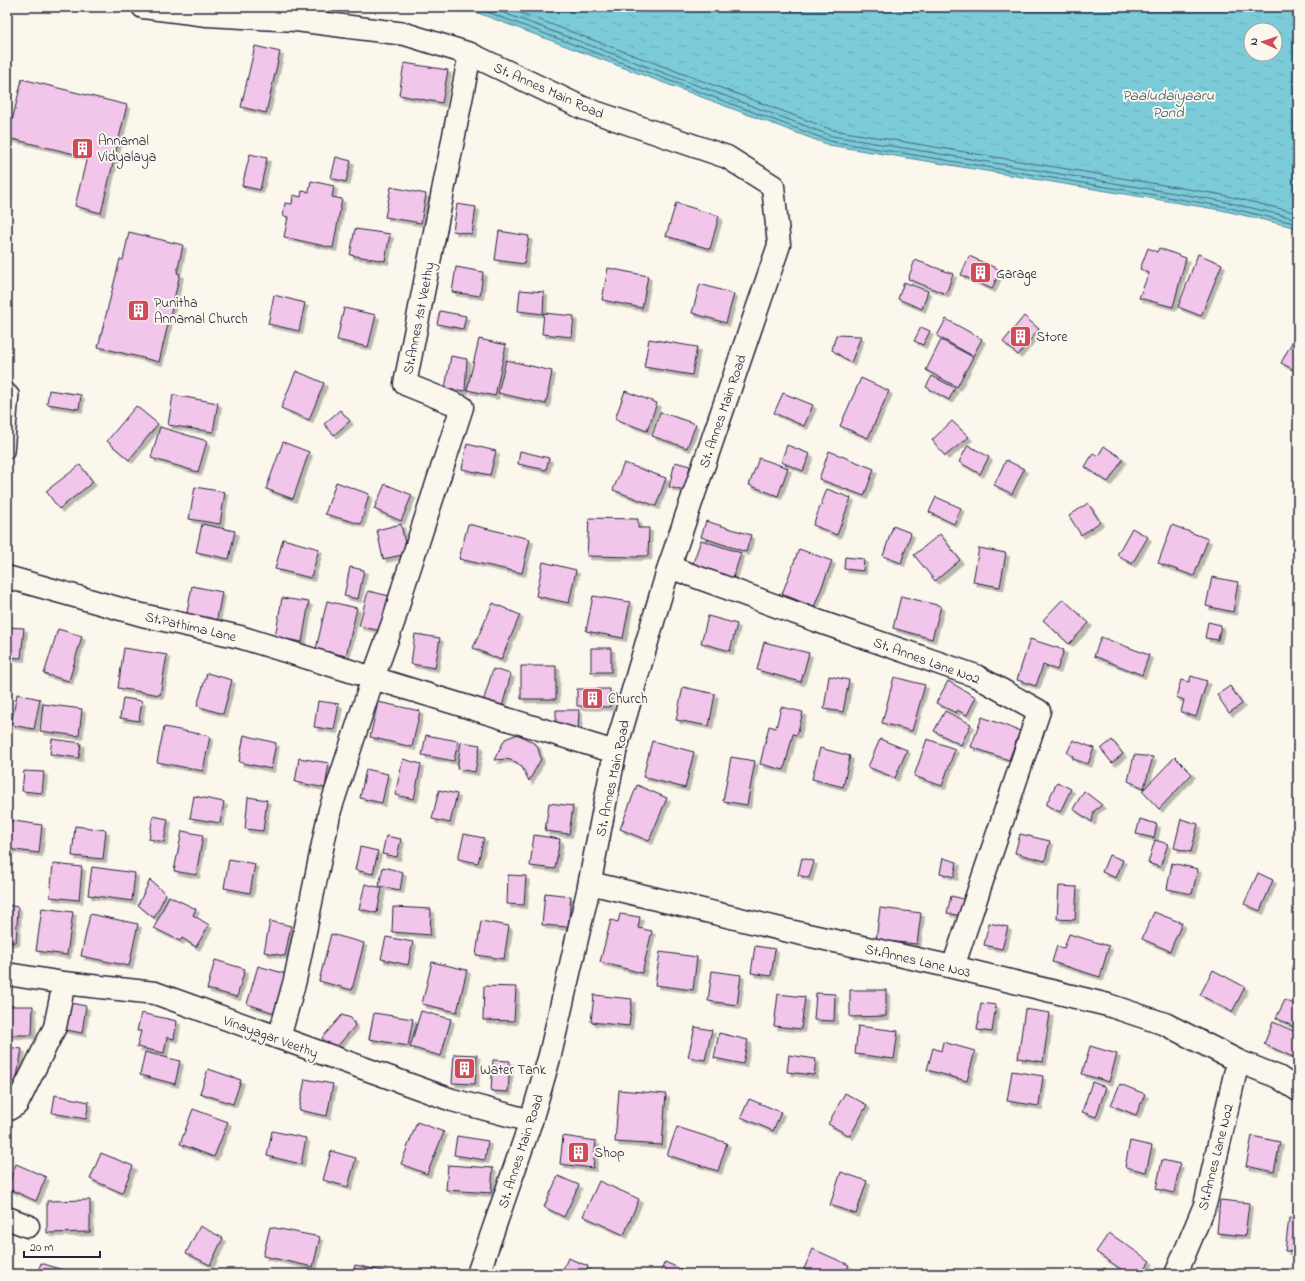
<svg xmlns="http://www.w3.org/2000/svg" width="1305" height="1281" font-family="'Indie Flower',sans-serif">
<defs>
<pattern id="water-ripples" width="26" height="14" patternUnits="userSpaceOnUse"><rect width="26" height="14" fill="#7bcbd8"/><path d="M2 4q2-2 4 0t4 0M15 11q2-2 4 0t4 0" fill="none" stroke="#6aaeba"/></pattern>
<filter id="shadow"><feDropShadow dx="3.5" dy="3.5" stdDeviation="0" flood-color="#0004"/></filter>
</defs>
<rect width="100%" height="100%" fill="#fbf7ec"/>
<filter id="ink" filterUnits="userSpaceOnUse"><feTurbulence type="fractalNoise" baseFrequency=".025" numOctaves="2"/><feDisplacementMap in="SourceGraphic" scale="8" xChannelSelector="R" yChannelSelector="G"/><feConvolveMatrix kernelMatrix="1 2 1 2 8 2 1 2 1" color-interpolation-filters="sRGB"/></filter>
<g filter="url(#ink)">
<!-- water -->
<path fill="url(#water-ripples)" stroke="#578799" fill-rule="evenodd" d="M462,7H1298V228L1221,210L829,145ZM1251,30H1275V54H1251Z"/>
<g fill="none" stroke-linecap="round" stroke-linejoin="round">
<!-- shore -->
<path stroke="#46667a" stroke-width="1" d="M474,7L830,141L1221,206L1298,224
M488,7L832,136L1222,201L1298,219
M505,7L833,130L1223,195L1298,213"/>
</g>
<!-- building -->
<path fill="#f2c5ea" stroke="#22223b" filter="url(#shadow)" d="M255,46L280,52L266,113L241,107Z
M404,63L448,70L442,103L399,95Z
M22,79L127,105L101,213L75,206L87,157L8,138Z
M250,154L267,158L260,190L242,186Z
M336,157L351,161L346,182L331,178Z
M311,181L334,186L332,197L342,199L333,248L284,237L288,217L283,216L285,203L292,204L293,195L301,197L302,191L309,192Z
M391,187L426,194L421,223L385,217Z
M676,203L719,216L710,249L666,236Z
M457,204L476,207L472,234L453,231Z
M355,229L390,234L385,261L350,255Z
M499,231L529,236L524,264L495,260Z
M129,232L183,245L177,273L180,274L159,362L98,347L120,259L123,260Z
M1148,248L1157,252L1159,248L1186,258L1173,307L1139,298L1149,273L1140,269Z
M1198,254L1222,264L1201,316L1178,307Z
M969,256L1000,270L992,289L961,275Z
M915,260L953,274L946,294L908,279Z
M456,267L483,272L480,296L452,292Z
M608,268L648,276L642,308L602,300Z
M904,282L928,291L922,309L898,299Z
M700,284L734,294L726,323L692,313Z
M520,290L544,292L543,314L518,311Z
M274,295L305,303L299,331L268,324Z
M344,308L376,315L368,347L337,340Z
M440,311L466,316L463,329L437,324Z
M544,313L574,316L572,337L542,334Z
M1024,316L1039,329L1018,355L1003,342Z
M946,319L982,339L973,356L937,336Z
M921,327L930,331L923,345L914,341Z
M1297,333L1298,334V372L1281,363Z
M836,335L861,336L851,363L832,350Z
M479,339L506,345L495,396L467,390Z
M649,339L697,347L692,375L644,367Z
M941,340L973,357L957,387L926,370Z
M451,356L467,359L465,391L445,388Z
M506,360L552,371L546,404L498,393Z
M296,371L324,383L309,420L281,408Z
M932,376L955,388L949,400L926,387Z
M861,378L889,391L868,438L840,426Z
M49,390L81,395L79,409L47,404Z
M625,391L657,403L647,431L615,419Z
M783,393L813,405L804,426L774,413Z
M173,395L218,403L213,432L168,425Z
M136,406L158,424L129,460L107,441Z
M340,410L350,421L334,435L324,424Z
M660,412L696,424L687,448L652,436Z
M952,421L969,437L945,456L932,440Z
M160,427L207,441L198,472L151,458Z
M283,442L309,452L293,499L266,489Z
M467,444L496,451L490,475L462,469Z
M787,445L810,454L803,471L781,462Z
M968,445L989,457L980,474L959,462Z
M1104,446L1123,459L1108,482L1085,467L1093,453L1098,456Z
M520,451L549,458L546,470L518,464Z
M829,451L874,469L864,496L819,479Z
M759,458L788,468L778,496L749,485Z
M1006,460L1024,469L1012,494L994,485Z
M675,462L690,466L684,491L669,487Z
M624,463L666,478L656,506L613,490Z
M80,465L93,482L59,509L46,491Z
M336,482L369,494L361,524L325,514Z
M385,484L412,495L401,521L374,509Z
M195,487L225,492L220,524L189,519Z
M827,489L851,498L837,535L813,525Z
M936,497L961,508L954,524L929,512Z
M1088,503L1100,522L1081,535L1069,516Z
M589,518L638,519V528H649L648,556H638V557L587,556Z
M706,521L751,535L746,552L701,537Z
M202,524L235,531L229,559L196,552Z
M401,524L407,554L383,559L377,530Z
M468,524L530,539L522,573L459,559Z
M1172,525L1208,539L1194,576L1158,563Z
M893,526L911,533L901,563L883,556Z
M1132,528L1148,537L1132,564L1117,555Z
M940,534L960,560L935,581L914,555Z
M283,539L319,549L311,578L275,569Z
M701,540L741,553L733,578L692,566Z
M979,548L1006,553L1000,587L973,582Z
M799,549L832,561L814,607L782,594Z
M845,557L864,559L863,571L844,569Z
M543,562L576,570L569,603L536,596Z
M350,567L364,570L358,599L344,596Z
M1212,577L1238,582L1233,612L1206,606Z
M192,586L222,592L216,624L186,618Z
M368,591L390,596L381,631L359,626Z
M593,596L630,602L623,638L586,631Z
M901,596L941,606L932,639L893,628Z
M282,598L309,602L302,642L275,637Z
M1063,599L1089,623L1069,644L1043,620Z
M327,601L357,608L346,656L316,649Z
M493,603L520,615L501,660L473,648Z
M708,616L737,624L730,651L701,643Z
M1208,622L1221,625L1218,640L1205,638Z
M7,627L24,628L21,658L7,657Z
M58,629L82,636L69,681L44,674Z
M415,634L440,638L435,668L411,664Z
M1101,637L1149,655L1142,675L1094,656Z
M1030,639L1064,650L1057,670L1043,665L1036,686L1017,680Z
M764,642L809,653L801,682L757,670Z
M124,648L167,655L160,695L118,688Z
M591,648H611V672H591Z
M521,666H556V699H521Z
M493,669L511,674L502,707L483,702Z
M207,673L232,680L223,714L197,706Z
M829,676L849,680L843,712L824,709Z
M1191,676L1207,681L1196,717L1181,712L1184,700L1176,697L1181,680L1189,682Z
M894,677L925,685L912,731L882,723Z
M948,681L976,697L967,715L957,710L956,713L936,703Z
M1230,686L1242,704L1229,713L1217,695Z
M683,687L715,694L709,726L676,720Z
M577,689H610V707L577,706Z
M17,694L40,699L34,729L11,725Z
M123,698L142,701L139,721L120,718Z
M318,701L339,704L334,730L314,727Z
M378,702L420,711L412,747L370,737Z
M43,704L82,709L79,736L40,731Z
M781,707L803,712L797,735L793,734L784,770L760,764L769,726L776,728Z
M556,710H579L578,731H556Z
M945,711L971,724L961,745L934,731Z
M982,717L1020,731L1009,760L971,747Z
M164,727L210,736L203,771L157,762Z
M518,734L537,745L541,759L529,781L522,767L516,762L507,759L494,760L505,739Z
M244,735L276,743L271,769L239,762Z
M426,735L458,741L454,761L422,755Z
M52,739L81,743L79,758L50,754Z
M880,739L907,750L895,778L868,767Z
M927,739L955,749L942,786L914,776Z
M1073,740L1094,748L1088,764L1073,759V756L1067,753Z
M1112,740L1123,754L1112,763L1101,749Z
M652,741L694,752L685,788L643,777Z
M461,742L480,745L475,772L457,769Z
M820,748L850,756L843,787L812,779Z
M1134,755L1153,757L1144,788L1128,781Z
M731,757L755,761L747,805L723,801Z
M1175,757L1192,774L1159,809L1142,791Z
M299,758L329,763L325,788L295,782Z
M403,759L421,764L414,799L395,795Z
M366,769L388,774L382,803L360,798Z
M24,771L44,772L42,793L22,791Z
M1057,782L1071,789L1060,812L1046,805Z
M637,785L667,798L649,841L620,829Z
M439,790L457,794L450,823L432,819Z
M1084,791L1102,805L1094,811L1092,822L1073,809Z
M194,796L224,802L220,823L190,818Z
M248,797L267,800L263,831L245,829Z
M549,803L573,806L569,834L545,831Z
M153,816L168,819L164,842L149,839Z
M1140,819L1157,824L1154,838L1136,834Z
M1181,819L1198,824L1191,852L1174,848Z
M7,820L42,825L39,853L7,849Z
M75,826L106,830L103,859L72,856Z
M182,831L203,835L196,875L174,871Z
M464,834L484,838L478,863L458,859Z
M1020,834L1050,841L1045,861L1015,853Z
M534,835L560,839L555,869L530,866Z
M386,836L401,839L397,857L382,854Z
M1155,840L1168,844L1160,867L1148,863Z
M360,847L378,851L373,874L355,870Z
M1109,855L1123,860L1116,878L1102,872Z
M802,858L814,861L809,878L798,875Z
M943,858L957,862L954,877L940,873Z
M229,859L255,864L250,893L224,888Z
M1172,863L1198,869L1192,894L1167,889Z
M53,864L82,867L79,900L50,897Z
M92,867L135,873L132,901L88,895Z
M383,867L403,872L400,890L379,886Z
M1258,873L1273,880L1260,911L1244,904Z
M508,875L526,876L524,905L507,904Z
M150,880L166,894L154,918L138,905Z
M365,884L382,888L377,913L359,909Z
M1059,886L1077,887L1075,920L1057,919Z
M545,893L571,896L568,927L542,925Z
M169,896L196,909L193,915L209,925L196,947L182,938L180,941L154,928Z
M951,896L964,899L961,916L947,913Z
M7,905L18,907L16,942H7Z
M393,907L431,909L430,935L392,932Z
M42,908L73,912L67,955L36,951Z
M880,908L921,913L917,944L876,940Z
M1154,912L1182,923L1170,951L1142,939Z
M90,914L138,924L129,966L81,956Z
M620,914L640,917L638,928L652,931L642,973L600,962L611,920L618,922Z
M270,921L291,926L285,956L264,952Z
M481,921L509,926L504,959L476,955Z
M989,923L1008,927L1002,949L984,945Z
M331,934L364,943L352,990L319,981Z
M1069,934L1109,946L1100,977L1052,962L1057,946L1064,948Z
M386,937L413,942L408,965L381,959Z
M755,946L775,949L771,976L751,973Z
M660,952L697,957L693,990L655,985Z
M215,960L245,969L237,997L207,989Z
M432,962L467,970L457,1012L422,1004Z
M258,966L290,975L278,1014L247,1004Z
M1213,970L1245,987L1232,1012L1200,995Z
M712,971L741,975L737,1005L708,1001Z
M484,986L516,987L514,1021L483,1020Z
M850,990H886V1016L850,1017Z
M816,993L835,994L834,1021L814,1020Z
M778,994L805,997L801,1029L774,1026Z
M594,995L632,999L629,1026L591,1022Z
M1285,1000L1298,1006V1029L1276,1018Z
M65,1002L86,1006L82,1033L61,1029Z
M981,1003L996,1005L992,1032L977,1030Z
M7,1006H33L32,1035H7Z
M1025,1009L1050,1013L1043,1062L1018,1058Z
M421,1011L451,1019L441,1056L410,1047Z
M141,1013L177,1021L174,1039L167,1037L164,1053L137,1047L141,1031H137Z
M374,1013L413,1019L408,1046L369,1039Z
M342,1015L351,1018L355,1026L335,1049L327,1046L322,1038Z
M1273,1022L1298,1033V1050L1295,1058L1264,1044Z
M858,1026L898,1031L894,1059L855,1054Z
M695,1027L712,1030L705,1060L688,1057Z
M719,1033L748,1040L743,1064L714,1058Z
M943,1042L975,1051L967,1081L927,1070L933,1048L941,1051Z
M1090,1046L1117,1054L1109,1082L1082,1074Z
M7,1047L22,1049L16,1082L7,1080Z
M145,1052L180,1061L175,1084L140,1075Z
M454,1054L477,1055L475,1084L452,1083Z
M789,1055L816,1059L814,1075L787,1072Z
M493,1060L510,1061L508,1092L491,1091Z
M208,1069L241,1080L233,1104L200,1093Z
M1012,1071L1043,1076L1039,1106L1007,1101Z
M305,1079L333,1084L327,1116L299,1110Z
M1092,1082L1106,1087L1096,1117L1082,1112Z
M1120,1084L1145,1094L1136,1115L1111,1105Z
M619,1090L666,1094L662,1145L615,1142Z
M845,1093L867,1105L850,1136L828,1124Z
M55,1095L89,1102L86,1119L52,1113Z
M749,1099L781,1112L773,1131L741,1117Z
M193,1109L228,1122L214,1157L180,1144Z
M417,1122L444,1132L427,1174L401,1164Z
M677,1127L727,1143L718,1171L667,1155Z
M272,1131L306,1138L301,1164L267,1156Z
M457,1136L488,1141L485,1160L454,1155Z
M563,1136L596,1141L593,1168L560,1164Z
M1252,1136L1280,1142L1274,1172L1246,1166Z
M1130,1141L1152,1146L1146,1172L1125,1167Z
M331,1151L356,1158L348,1187L323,1180Z
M101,1153L133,1166L122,1193L90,1179Z
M1162,1160L1180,1164L1174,1193L1156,1189Z
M16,1164L46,1177L36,1201L7,1188Z
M448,1165L493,1168L491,1193L446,1190Z
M841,1172L867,1181L856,1214L830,1205Z
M558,1176L579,1185L564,1217L544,1207Z
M599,1181L639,1199L624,1235L583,1216Z
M90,1200V1232L47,1233V1201Z
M1220,1200L1249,1203L1245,1236L1217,1233Z
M1289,1218L1298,1219V1252L1285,1251Z
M200,1226L223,1238L210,1265L186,1253Z
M270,1227L320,1237L313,1267L263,1256Z
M1109,1233L1150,1261L1141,1274H1128L1096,1252Z
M813,1249L849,1265L845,1274L802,1273Z
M568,1258L588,1266L585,1274H561Z
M665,1262L692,1274H659Z
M41,1263L75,1274H37Z
M355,1265L397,1274H353Z
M1104,1268L1113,1274H1100Z"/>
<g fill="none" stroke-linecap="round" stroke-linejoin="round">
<defs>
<path id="lane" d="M7,389L12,394L7,452"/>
<path id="street" d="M669,567L826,624L976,676L1039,711L953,967
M7,577L142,615L240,637L373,678L394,620L403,588L462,407L405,384L470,54
M590,883L789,931L953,967L1108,1005L1165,1024L1238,1061L1278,1077L1298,1090
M7,974L64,983L155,993L452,1100L531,1121
M279,1038L295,980L330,810L373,678L615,752
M7,1110L17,1104L55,1027L64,983
M7,1218L28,1226
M1176,1274L1205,1205L1238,1061"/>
<path id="secondary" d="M143,7L207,15L296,20L405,34L470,54L583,108L727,157L773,186L779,245L669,567L644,652L615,752L588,891L550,1055L531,1121L478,1274"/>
</defs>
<!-- lane casing -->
<use href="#lane" stroke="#22223b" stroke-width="16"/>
<!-- street casing -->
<use href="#street" stroke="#22223b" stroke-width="25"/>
<!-- secondary casing -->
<use href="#secondary" stroke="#22223b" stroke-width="25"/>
<!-- lane -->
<use href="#lane" stroke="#fbf7ec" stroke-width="13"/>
<!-- street -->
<use href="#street" stroke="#fbf7ec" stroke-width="22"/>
<!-- secondary -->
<use href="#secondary" stroke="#fbf7ec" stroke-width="22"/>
</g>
</g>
<!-- icons -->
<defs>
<symbol id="building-square" viewBox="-11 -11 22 22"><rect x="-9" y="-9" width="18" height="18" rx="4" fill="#d1495b" stroke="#fbf7ec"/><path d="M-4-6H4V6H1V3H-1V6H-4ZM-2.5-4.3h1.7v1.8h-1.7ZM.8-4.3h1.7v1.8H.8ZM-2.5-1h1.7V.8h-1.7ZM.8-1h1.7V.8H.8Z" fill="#fff"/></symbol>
</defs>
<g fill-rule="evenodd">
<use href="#building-square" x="70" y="136" width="25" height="25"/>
<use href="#building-square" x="968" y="260" width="25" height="25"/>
<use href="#building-square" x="126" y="298" width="25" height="25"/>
<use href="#building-square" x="1008" y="324" width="25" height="25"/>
<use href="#building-square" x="580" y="686" width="25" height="25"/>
<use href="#building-square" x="452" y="1056" width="25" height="25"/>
<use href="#building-square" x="566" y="1140" width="25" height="25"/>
</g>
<g text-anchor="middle" stroke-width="4" stroke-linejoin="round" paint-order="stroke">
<!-- street labels -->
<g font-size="14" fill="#22223b" stroke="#fbf7ec">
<text transform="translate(549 90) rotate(24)" y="5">St. Annes Main Road</text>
<text transform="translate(418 318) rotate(-79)" y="5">St.Annes 1st Veethy</text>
<text transform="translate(722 411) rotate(-71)" y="5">St. Annes Main Road</text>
<text transform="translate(191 626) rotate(13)" y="5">St.Pathima Lane</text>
<text transform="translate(927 660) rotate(20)" y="5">St. Annes Lane No2</text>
<text transform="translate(612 778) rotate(-78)" y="5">St. Annes Main Road</text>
<text transform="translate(918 960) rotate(13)" y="5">St.Annes Lane No3</text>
<text transform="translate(271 1036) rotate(20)" y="5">Vinayagar Veethy</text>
<text transform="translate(520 1151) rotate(-72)" y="5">St. Annes Main Road</text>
<text transform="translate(1215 1157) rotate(-76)" y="5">St.Annes Lane No2</text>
</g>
<!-- poi labels -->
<g font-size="14" fill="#22223b" stroke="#fbf7ec" text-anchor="start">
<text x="98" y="145">Annamal<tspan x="98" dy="16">Vidyalaya</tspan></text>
<text x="996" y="278">Garage</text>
<text x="154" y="307">Punitha<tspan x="154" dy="16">Annamal Church</tspan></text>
<text x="1036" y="341">Store</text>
<text x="608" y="703">Church</text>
<text x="480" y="1074">Water Tank</text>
<text x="594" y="1157">Shop</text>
</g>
<!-- water labels -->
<g font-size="15" font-style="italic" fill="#3d556a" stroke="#fbf7ec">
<text x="1168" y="100">Paaludaiyaaru<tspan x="1168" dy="17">Pond</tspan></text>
</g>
</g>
<!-- margin -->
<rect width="1305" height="1281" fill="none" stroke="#fbf7ec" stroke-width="24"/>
<rect x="12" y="12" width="1281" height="1257" fill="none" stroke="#22223b" stroke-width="1.5" filter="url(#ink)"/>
<!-- north arrow -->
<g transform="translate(1263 42) rotate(273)"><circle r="19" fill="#fbf7ec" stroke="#a4a2a5"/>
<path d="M0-3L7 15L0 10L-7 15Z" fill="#d1495b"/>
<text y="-6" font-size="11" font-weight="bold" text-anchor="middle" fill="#22223b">N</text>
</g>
<!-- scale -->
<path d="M24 1251v6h76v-6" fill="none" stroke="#22223b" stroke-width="2"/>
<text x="30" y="1251" font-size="12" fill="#22223b" stroke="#fbf7ec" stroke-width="3" paint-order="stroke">20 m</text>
</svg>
